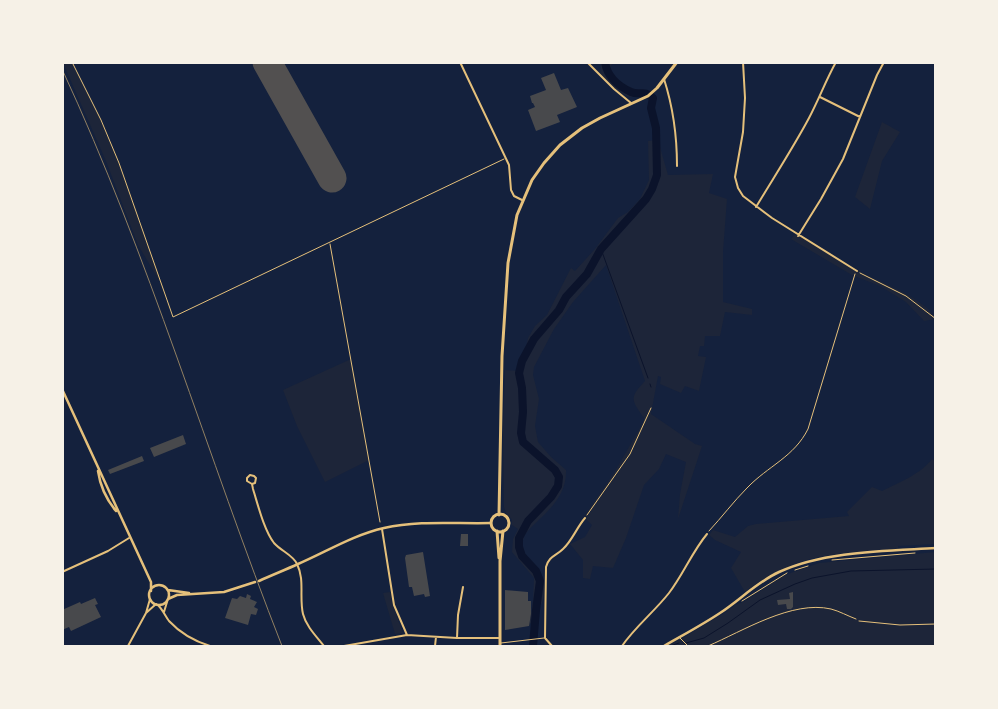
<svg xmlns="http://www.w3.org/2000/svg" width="998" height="709" font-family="'DejaVu Sans',sans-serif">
<rect width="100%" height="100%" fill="#14213d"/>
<!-- green -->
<path fill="#1d2539" d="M63,63H72L101,120L119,163L163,287L138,245L106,161Z
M601,63H614L609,67C614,81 626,90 640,94C638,96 635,97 632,97C624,98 607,80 600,75Z
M882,122L900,132L882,161L870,209L855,197Z
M658,140L668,175L713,174L709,193L727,199L723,252V302L752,309V315L725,312L720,336H705L704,346H700L698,356L706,357L699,391L685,386L681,393L660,384L661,377L658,376L651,414L695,444L702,446L678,519L680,494L686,462L666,454L659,469L644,485L626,538L613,568L593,566L590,579L583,578V560L570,544L585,537L592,525L584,517L614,473L644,421V418C631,400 629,398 645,381L606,265L573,302L554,329L534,367L533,375L539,399L535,426L538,442L551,457L566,470C567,500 543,514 525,534C514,560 548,565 544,594C543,605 535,617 529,626L533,601L534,578L512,552L513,539L518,529L512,525V520L506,513L504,507L503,431L505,370L521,371L528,338L535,326L547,315L571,268L575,271L595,249L618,218L628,212L640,199L649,180L648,141Z
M796,233C817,246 837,259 859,271C877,281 929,300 935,319L924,321L906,302L880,286L852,275L791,239Z
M351,359L369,460L325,482L297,426L283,390Z
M932,459L935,461V544L898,546V549C838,553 795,553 745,592L731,568L741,552L715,540L709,535L713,530L735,537L748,526L756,524L849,516L847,512L872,487L882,491C898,483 921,474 932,459Z
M935,552V646H669L726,612L735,605L743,602L785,575L819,563Z
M390,592L393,606L403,633L395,634L383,593Z"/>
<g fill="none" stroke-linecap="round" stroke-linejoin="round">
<!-- stream -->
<path stroke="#0b132b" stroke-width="1" d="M601,249L648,378
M650,384L651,387
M686,643L704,638L728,623L760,600L795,584L812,578L851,571L936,569
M670,646L679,643"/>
<!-- river -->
<path stroke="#0b132b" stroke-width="8" d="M533,646L536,610L540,581L536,571L522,556L519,547V538L528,521L551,497L558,486L559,477L555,470L523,442L521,433L523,412L522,388L519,373L522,361L534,339L559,310L566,297L587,274L601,249L646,199L652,189L657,175L656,128L651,108L653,98C644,89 640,96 631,92C618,86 607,76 605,62"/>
<!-- runway -->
<path stroke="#525050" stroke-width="29" d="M267,62L332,178"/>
</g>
<!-- building -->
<path fill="#48494c" d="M554,73L561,90L568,88L577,107L557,115L560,122L536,131L528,110L535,107L533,103H532L530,96L546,90L541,78Z
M183,435L186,444L154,457L150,448Z
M142,456L144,461L110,474L108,470Z
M461,534H468V546H460Z
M423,552L430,596L425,597L424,594L414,596L412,587H409L405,558L406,555Z
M505,590L528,592V601H531V614L529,626L505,630Z
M793,592V607L791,609H787L786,604L778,605L777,600L790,599L789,593Z
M247,594L251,596L250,599L257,602L254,607L258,609L256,615L251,614L248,625L225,618L232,598L237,599L240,596L246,598Z
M95,598L98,604L95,605L101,617L71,631L69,627L62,630V610L80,602L81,604Z"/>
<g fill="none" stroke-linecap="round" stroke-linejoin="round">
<!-- path -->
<path stroke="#e5c07b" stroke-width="1" d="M72,62L101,120L119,163L173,317L504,159
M330,244L380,522
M860,273L906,296L936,319
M587,515L630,454L651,408
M709,531C722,517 734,501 747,488C768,466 794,457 808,429L855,274
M832,560L915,553
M795,570L808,566
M742,601L787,573
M859,621L900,625L936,624"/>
<!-- service -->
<path stroke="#e5c07b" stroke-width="1" d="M680,638L688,646
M501,643L544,638
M708,646C743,631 792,600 831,609C839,611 848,616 856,619"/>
<!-- minor -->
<path stroke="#e5c07b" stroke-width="2" d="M460,62L509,165L511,190L514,196L522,200
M587,62L614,89L631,103
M743,62L745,98L743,132L735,177L738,188L743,196L772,218L857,271
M664,79C673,107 677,137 677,166
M820,97L860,117
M756,207C774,177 793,148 809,118C819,99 826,80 836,62
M798,236L821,199L843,159L877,75L884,62
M252,484L247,481V478L250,475L254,476L256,478L255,483L252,484L253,489C258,505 264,530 274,543C281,551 293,555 297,564C305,580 299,597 303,614C306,626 316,636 324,646
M382,529L394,605L407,635
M62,572L108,551L129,538
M158,605C163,610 165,616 169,621C181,634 194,641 210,646
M164,612L167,602
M146,613L156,604
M457,638L458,615L463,587
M128,646L146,613L150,599
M344,646L407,635L457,638H500
M435,646L436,637
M552,646L545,638L546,567C549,556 556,556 563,549C572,541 577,527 585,518
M622,646C635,627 654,612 669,593C683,575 692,552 707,534"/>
<!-- tertiary -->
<path stroke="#e5c07b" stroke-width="2.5" d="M62,389L151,582V591
M98,471C100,485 106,499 116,511
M259,581C272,575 285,570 298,564C326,552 353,535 384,528C419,520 456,524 491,523
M149 595a10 10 0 1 1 20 0a10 10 0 1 1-20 0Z
M168,590L189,593
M168,599L177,595L224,592L255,582
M664,646C683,635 702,625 720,613C740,600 757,582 779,572C824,551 886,551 936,548"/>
<!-- primary -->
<path stroke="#e5c07b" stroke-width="3" d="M491 523a9 9 0 1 1 18 0a9 9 0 1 1-18 0Z
M499,515L502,356L508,263L517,215L532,180L544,163L560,145L582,128L600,118L648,96L657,88L677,62
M497,531L499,558
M500,646V561L503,531"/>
<!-- rail -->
<path stroke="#918062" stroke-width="1" d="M62,69C149,256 207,455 282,646"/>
</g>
<!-- border -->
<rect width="998" height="709" fill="none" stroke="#f6f1e7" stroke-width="128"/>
</svg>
